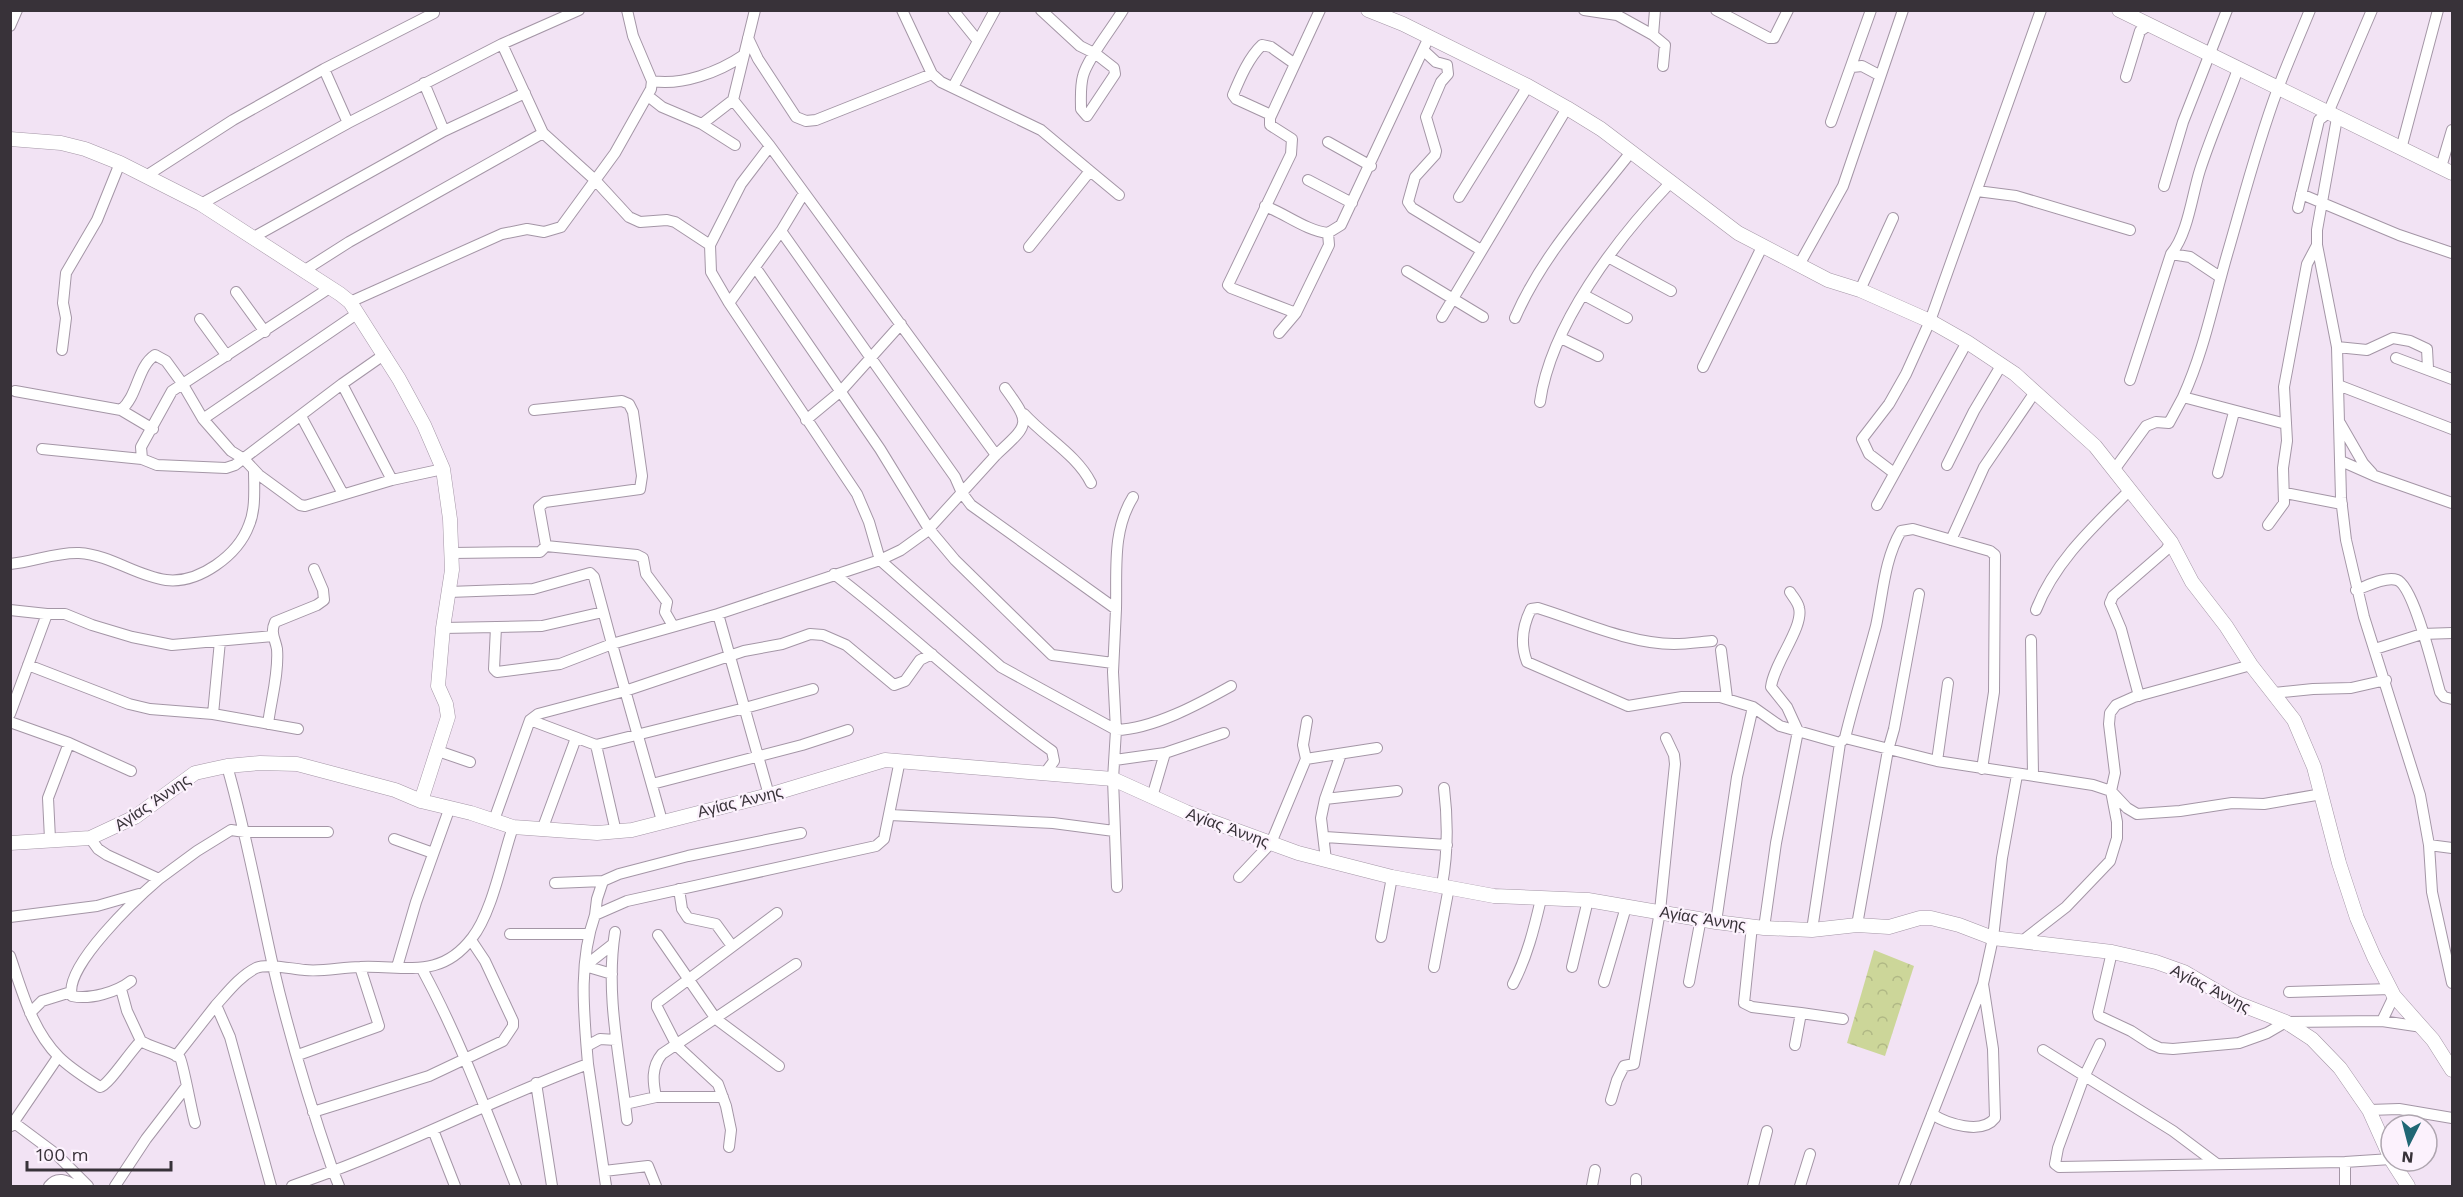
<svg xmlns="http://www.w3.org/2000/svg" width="2463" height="1197" font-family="'Work Sans',sans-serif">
<defs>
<pattern id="forest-crowns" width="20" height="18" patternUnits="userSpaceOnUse" patternTransform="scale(1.5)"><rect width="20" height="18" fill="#ccd699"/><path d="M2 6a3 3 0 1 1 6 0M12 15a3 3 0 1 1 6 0" fill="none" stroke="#b0b885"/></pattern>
</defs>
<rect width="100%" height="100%" fill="#f2e3f4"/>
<!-- forest -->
<path fill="url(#forest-crowns)" d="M1874,950L1914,966L1885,1056L1847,1043Z"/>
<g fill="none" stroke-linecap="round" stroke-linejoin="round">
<defs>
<path id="minor" d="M902,10L932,74L941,82L1041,130L1090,171L1029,247
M953,10L978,41
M1041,10L1080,46L1096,54L1114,68L1115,74L1087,116L1081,109C1081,99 1080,87 1083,76C1087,59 1113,27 1123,10
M1584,10L1617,15L1653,35
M1655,10L1653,35L1665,45L1663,66
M1716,10L1769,38H1774L1788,10
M10,26L17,10
M748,38L758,59L796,117L806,121L816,120L932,74
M502,44L579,10
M1423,50L1436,62L1447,65L1448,74L1441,82L1426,117L1436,151L1435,155L1415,177L1408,202L1412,208L1481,250
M1852,67L1862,66L1879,75
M324,69L348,123
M2126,77L2140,31L2149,25
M652,81C682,86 719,72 744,55
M424,83L444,131
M953,87L995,10
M648,96L662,107L702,124L733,100L755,10
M1271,115L1236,99L1233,95C1240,78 1249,57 1262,45L1271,47L1295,64
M2337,118L2317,230V245L2337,347L2338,385
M1831,122L1871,10
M702,124L735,145
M1328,142L1371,166
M2401,149L2438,10
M2441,167L2452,130
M1090,171L1119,195
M146,176L233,120L324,69L434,13
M1308,180L1352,203
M2164,186L2183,122L2227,10
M1977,191L2016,196L2130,230
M804,193L781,231L729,303L857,494L869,522L880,560L1001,667L1116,730L1113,779L1117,887
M2301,194L2399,235L2452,253
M1459,197L1528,86
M201,204L348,123L502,44L543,133L595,180L629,217L640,222L667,220L675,222L710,245
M1265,206C1286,214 1307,231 1328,233
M2298,208L2319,120L2328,113L2372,10
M781,231L955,477L962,493L971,505L1116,609L1113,672L1116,730C1153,729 1199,704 1231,686
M252,238L444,131L525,93
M2171,254C2188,234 2192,195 2200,170C2211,136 2226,102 2238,69
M1608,257L1671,291
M1799,265L1843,186L1903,10
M755,267L880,449L929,529L955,560L1052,655L1113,663
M305,270L349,242L543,133
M1407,271L1483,317
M331,287L172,391L141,447L142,459L157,465L226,468L235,465L342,384L385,354
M1860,290L1893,218
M236,292L265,332
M1584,295L1627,318
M350,302L502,234L527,229L544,232L561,227L615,153L651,89L652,81L633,36L627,10
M729,303L711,272L710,245L741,184L770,146L733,100
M1296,313L1231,288L1228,285L1291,154L1292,139L1270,125V118L1320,10
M1442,317L1567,108
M1515,318C1543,254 1588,207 1631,152
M200,319L227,356
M1279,333L1296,313L1329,245L1328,233L1341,225L1429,37
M1561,338L1598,356
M2337,347L2367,350L2393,338L2410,341L2427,349L2428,368
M62,350L66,318L63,303L66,273L97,220L120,163
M2396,358L2452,379
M1703,367L1762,247
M2130,380L2171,254L2190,257L2220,277
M342,384L392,480
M15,391L121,410C138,396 137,367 155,355L166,361L182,383L203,419L231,451L244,459L259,475L300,505L305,506L392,480L443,469
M2183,397C2205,349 2214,298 2229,248C2244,196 2258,142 2277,91C2287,64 2299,37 2310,10
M1540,402C1551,324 1617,239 1670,183
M121,410L153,429
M1024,414C1046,438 1077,455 1091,483
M301,416L343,494
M203,419L358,313
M806,420L841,391L901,324
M2340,423L2363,463L2372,473
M2452,429L2338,385L2341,498L2346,540L2364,617L2420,795L2429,845L2432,892L2452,983
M42,449L142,459
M996,455C1029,424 1032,425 1005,388
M2341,461L2375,476L2452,503
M1947,465L1974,411L2002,364
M2114,470L2146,426L2156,422L2169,423L2183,397L2286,424
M1894,473L1869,454L1862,439L1889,404L1906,374L1930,321L2041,10
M2218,473L2234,412
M2285,493L2342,504
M1877,505L1967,342
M2268,525L2284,503L2283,468L2287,441L2284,387L2307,264L2317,245
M1951,540L1984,467L2035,392
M546,546L637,555L643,558L646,574L667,602L665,612L673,626
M452,553L540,552L546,546L539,507L545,502L640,489L642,476L633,412L629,404L622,401L534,410
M10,564C33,562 56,552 79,553C111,555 136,576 166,580C199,584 238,555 249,525C256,509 254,487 254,470
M834,574C909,631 976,697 1052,751L1054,761L1045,773
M2356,590C2367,586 2386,576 2397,580C2414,586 2434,672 2440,692L2444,697L2452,699
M449,592L533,589L590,573L594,577L612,644L560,664L497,672L494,669L496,627
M1116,609C1117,569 1112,531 1133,497
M10,610L47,614H65L92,625L132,637L172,645L273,636
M2036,610C2055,561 2094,526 2130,490
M443,628L542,626L603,612
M2031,640L2033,775
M1712,641C1700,642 1687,644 1674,644C1630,644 1580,621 1538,608L1531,609C1523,625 1520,644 1527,662L1628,706L1682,697H1720L1753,707L1780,726L1840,743L1845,738L1937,761L2093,785L2111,791L2127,808L2137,814L2180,811L2232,803L2264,804L2322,794
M2375,649L2422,634L2452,633
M1721,650L1727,698
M28,665L129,704L150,709L213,714L298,729
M2274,693L2313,689L2351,688L2386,680
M2139,696L2121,629L2110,603L2113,596L2166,550L2171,542
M10,714L47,614
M213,714L220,641
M530,720L596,745L745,708L813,689
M10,722L69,743L131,771
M268,724C271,700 279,673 277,649C275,638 270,633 275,622L317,605L324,600L323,590L314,569
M1845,738C1854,700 1866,664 1876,626C1883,594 1884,560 1901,531L1913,529L1990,551L1995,555L1994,692L1982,769
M596,745L616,832
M438,751L470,762
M1306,759L1303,745L1307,721
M1115,760L1165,753L1224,733
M1937,761L1948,683
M227,766C246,832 258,899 273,966C289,1035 310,1104 333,1171C419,1139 501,1096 588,1064C584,1015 578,963 595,915L627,901L876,846L884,839L900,760
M652,784L802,745L848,730
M769,795L718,614L880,560L901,550L926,532L996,455L770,146
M1152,797L1165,753
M1325,799L1397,791
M890,815L1053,823L1114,831
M494,820L530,720L538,714L625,691L744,651L782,644L810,634L823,635L846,645L894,685L905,681L920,660L932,654
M662,821L612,644L718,614
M542,830L576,738
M1325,837L1447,845
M90,838L98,849L107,855L159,879L197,851L231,830L245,832H328
M50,839L48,798L69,743
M394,839L433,853
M2429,845L2452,848
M1326,860L1321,818L1325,799L1341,754
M1239,877L1271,843L1306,759L1377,748
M555,883L603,881L619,874L688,856L801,833
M1442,885C1448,853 1448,821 1444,788
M679,889L682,909L688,918L716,924L732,946
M595,915L597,899L603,881
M10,917L97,906L139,894
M1716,922L1737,777L1753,707
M1857,925L1888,750L1894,729L1919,594
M1752,926L1744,1003L1752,1007L1801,1013L1795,1045
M1764,928L1776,843L1798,731L1787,707L1771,687C1774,663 1804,627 1799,608C1798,602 1793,597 1790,592
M1812,930L1840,743
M615,932C605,994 620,1058 627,1120
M510,934H588
M658,935L716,1019L779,1066
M1381,937L1392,877
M2021,942L2066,907L2110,861L2117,838V822L2111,791L2115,773L2109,724L2110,713L2116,705L2134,697L2251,665
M2112,952L2098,1012L2099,1016L2131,1031L2151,1044L2160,1048L2173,1049L2239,1043L2267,1033L2286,1022L2382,1021L2394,996
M10,956C22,991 32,1030 59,1057C71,1069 86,1078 100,1087C109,1085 131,1050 141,1041
M585,966L613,944
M585,966L612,974
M397,967L416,902L450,807
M1434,967L1449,887
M1572,967L1588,900
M422,969C460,1039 487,1113 516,1186
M131,981C117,992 90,1000 72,996C63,967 138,897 159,879
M1604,982L1626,907
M1689,982L1701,918
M1513,984C1527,957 1534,929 1541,899
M121,989L127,1011L141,1041C152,1048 171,1051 180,1058C183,1062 192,1114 195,1123
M2289,992L2391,989
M30,1013L42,1001L71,992
M1801,1013L1843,1019
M2382,1021L2422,1027
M2100,1044L2084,1077L2058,1148L2055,1164L2059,1167L2345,1162L2391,1159
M587,1046L600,1039L616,1040
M2043,1050L2173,1131L2217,1164
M298,1055L379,1026L360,967
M176,1056L216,1005
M588,1064L606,1186
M536,1083L552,1186
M656,1097C653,1082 651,1067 662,1054L796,964
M1611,1100L1617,1080L1624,1066L1634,1064L1660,911L1675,764L1674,755L1666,738
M625,1104L656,1097H723
M2369,1110L2399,1109L2452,1118
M313,1112L429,1076L503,1041L513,1026V1021L485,961L471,940
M1932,1114C1947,1124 1982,1135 1995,1118L1993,1049L1983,984
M13,1122L56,1154L88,1186
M11,1126L58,1057
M433,1130L455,1186
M729,1147L731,1130L726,1106L718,1084L677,1046L657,1007V1003L777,913
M604,1171L648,1166L656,1186
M49,1186C57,1176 66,1180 76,1186
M115,1186L146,1139L186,1087
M271,1186L230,1037L216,1005C227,993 240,976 256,968C269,963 291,969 305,970C323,972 342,967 360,967C405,965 440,980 472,938C492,913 502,859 513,827
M292,1186L333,1171L339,1186
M1592,1186L1595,1170
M1636,1186V1179
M1753,1186L1767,1131
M1800,1186L1810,1154
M1904,1186L1983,984L1993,938L2002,858L2017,775
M2345,1186V1162"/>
<path id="tertiary" d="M1368,10L1403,24L1528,86L1567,108L1601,129L1738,233L1828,280L1860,290L1930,321L1967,342L2015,374L2095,446L2171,542L2192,582L2226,626L2251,665L2294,720L2314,767L2339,863L2357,918L2374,957L2394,996L2433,1040L2452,1070
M2119,10L2452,173
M10,139L61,143L85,149L120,163L201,204L340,294L350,302L399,379L424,425L443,469L450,519L452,570L443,628L438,686L446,704L448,717L421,801
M10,843L90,838L135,817L195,773L227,766L260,763L297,764L395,790L421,801L471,813L513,827L597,833L632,830L769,795L885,760L1113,779L1186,812L1298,853L1392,877L1494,896L1588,900L1716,922L1764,928L1812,930L1857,925L1889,927L1920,918H1931L1959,925L1993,938L2112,952L2156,962L2184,972L2237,1003L2286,1022L2312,1039L2340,1068L2369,1110L2391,1159
M2392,1161L2408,1186"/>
</defs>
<!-- minor casing -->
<use href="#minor" stroke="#a496a6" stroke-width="12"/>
<!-- tertiary casing -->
<use href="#tertiary" stroke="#a496a6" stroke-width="15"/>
<!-- minor -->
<use href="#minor" stroke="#fff" stroke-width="10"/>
<!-- tertiary -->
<use href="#tertiary" stroke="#fff" stroke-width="14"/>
</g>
<g text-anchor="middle" stroke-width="4.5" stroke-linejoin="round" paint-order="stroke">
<!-- street labels -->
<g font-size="16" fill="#383239" stroke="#fcf2fd">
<text transform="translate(740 801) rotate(-14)" y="6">Αγίας Άννης</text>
<text transform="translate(152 802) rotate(-34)" y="6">Αγίας Άννης</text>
<text transform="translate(1228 827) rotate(20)" y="6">Αγίας Άννης</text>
<text transform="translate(1703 918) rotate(9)" y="6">Αγίας Άννης</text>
<text transform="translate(2211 988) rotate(27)" y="6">Αγίας Άννης</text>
</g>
</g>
<!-- border -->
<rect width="2463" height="1197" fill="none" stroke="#383239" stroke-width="24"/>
<!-- north arrow -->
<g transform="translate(2409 1143) rotate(186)"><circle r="28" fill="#fcf2fd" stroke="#aea5af" stroke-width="1.5"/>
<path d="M0-4.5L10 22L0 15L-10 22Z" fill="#206775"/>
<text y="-9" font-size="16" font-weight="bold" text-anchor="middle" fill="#383239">N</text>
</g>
<!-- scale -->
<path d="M27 1161v9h144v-9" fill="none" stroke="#383239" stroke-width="3"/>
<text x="36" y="1161" font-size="18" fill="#383239" stroke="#fcf2fd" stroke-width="4.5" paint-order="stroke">100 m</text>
</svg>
